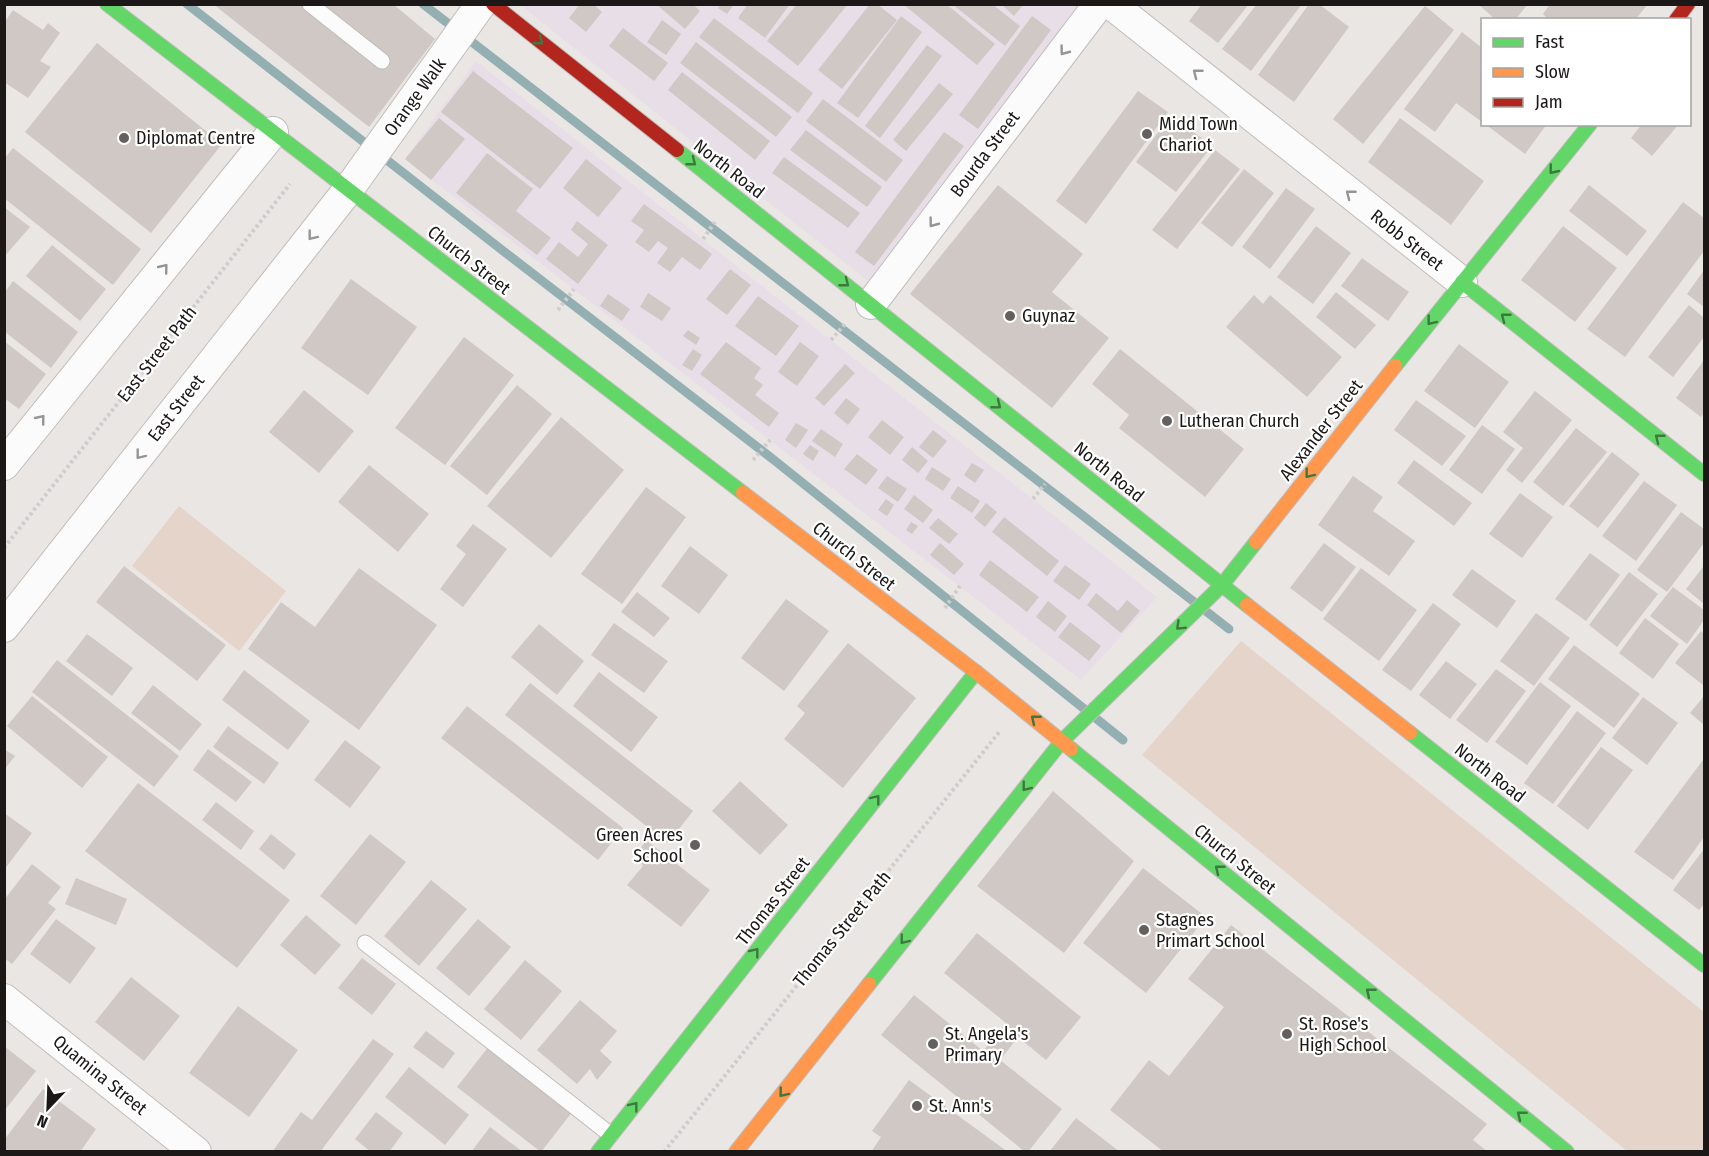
<svg xmlns="http://www.w3.org/2000/svg" width="1709" height="1156" font-family="'Fira Sans Condensed',sans-serif">
<rect width="100%" height="100%" fill="#eae6e4"/>
<!-- commercial -->
<path fill="#e7dee8" d="M1078,4L1082,8L868,281L520,5Z
M476,61L1157,597L1081,680L405,159Z"/>
<!-- green -->
<path fill="#e5d4ca" d="M179,506L286,591L239,651L132,566Z
M1241,641L1704,1012V1151H1627L1142,755Z"/>
<g fill="none" stroke-linecap="round" stroke-linejoin="round">
<!-- stream -->
<path stroke="#94afb1" stroke-width="9" d="M187,4L502,250L774,460L1123,740
M423,4L1229,629"/>
</g>
<!-- building -->
<path fill="#d0c8c4" d="M213,4H393L435,39L369,127Z
M580,4H593L602,12L586,32L569,18Z
M656,4H693L700,11L685,29Z
M721,4H734L727,14L718,8Z
M748,4H790L765,38L738,18Z
M797,4H848L798,66L767,41Z
M870,4H877L897,20L842,89L818,70Z
M903,4H946L995,44L977,65Z
M952,4H992L1020,26L1005,46Z
M1001,4H1024L1014,16Z
M1202,4H1249L1218,43L1189,21Z
M1257,4H1302L1251,71L1222,49Z
M1309,4H1319L1349,27L1294,102L1258,75Z
M1478,4H1528L1515,20H1496Z
M1550,4H1648L1635,20H1549L1543,14Z
M1425,6L1454,30L1363,144L1333,119Z
M13,10L43,30L48,23L60,33L40,61L51,67L28,98L4,82V23Z
M901,16L922,32L858,118L837,103Z
M1032,16L1051,30L978,129L959,115Z
M714,18L813,93L798,113L699,37Z
M662,20L681,34L666,55L647,42Z
M623,28L668,63L654,81L609,46Z
M1462,32L1482,48V122L1456,103L1435,132L1404,109Z
M696,42L792,117L776,137L680,63Z
M97,43L222,144L151,233L25,132Z
M927,45L942,56L880,138L865,126Z
M473,71L573,148L540,189L441,112Z
M682,72L770,141L755,160L668,90Z
M939,83L953,94L906,151L893,140Z
M1138,91L1168,112L1086,224L1056,201Z
M823,99L903,160L886,182L806,121Z
M1171,115L1212,146L1176,192L1136,162Z
M439,118L465,139L431,180L405,159Z
M1400,118L1484,181L1451,225L1368,162Z
M1485,124H1547L1525,154Z
M1642,124H1679L1652,156L1631,138Z
M806,130L882,187L867,207L790,150Z
M944,132L964,146L874,266L855,252Z
M13,148L141,249L113,285L4,198V159Z
M1215,150L1240,169L1177,249L1152,230Z
M487,153L533,189L516,211L551,238L537,255L456,193Z
M784,157L860,213L848,228L772,173Z
M586,159L622,188L598,217L563,188Z
M1244,169L1274,193L1232,247L1201,223Z
M998,185L1083,254L1052,292L1109,338L1052,408L910,294Z
M1589,185L1647,231L1627,256L1569,211Z
M1286,188L1315,209L1270,269L1242,247Z
M1683,202L1704,218V251L1625,357L1587,329Z
M644,204L712,254L700,270L682,257L670,272L657,263L668,248L658,241L649,252L635,242L644,230L631,221Z
M4,207L30,227L4,257Z
M577,221L608,245L578,284L546,259L559,242L578,257L588,244L571,230Z
M1316,226L1351,253L1313,304L1277,277Z
M1563,226L1617,268L1575,322L1521,280Z
M52,245L106,289L80,321L26,276Z
M1362,258L1409,292L1388,321L1341,286Z
M730,269L751,285L727,315L706,299Z
M1704,270V307L1687,294Z
M351,279L417,327L368,395L301,348Z
M13,281L78,332L51,368L5,332V292Z
M1336,292L1376,325L1355,349L1316,317Z
M648,293L671,308L662,321L640,307Z
M608,294L630,309L622,321L600,306Z
M1254,295L1263,304L1270,295L1342,357L1307,397L1226,327Z
M758,296L799,326L776,356L735,326Z
M1689,305L1704,318V337L1673,377L1648,357Z
M688,330L700,338L696,345L683,336Z
M464,337L514,375L445,465L395,428Z
M4,341L46,374L19,409L4,398Z
M726,342L761,368L754,378L763,385L755,395L779,413L769,427L700,374Z
M800,342L819,356L797,386L778,372Z
M1459,344L1509,382L1475,428L1424,391Z
M693,349L702,355L692,371L682,365Z
M1120,349L1244,449L1205,497L1119,428L1129,415L1092,384Z
M1704,360V413L1701,417L1676,398Z
M845,364L855,373L824,406L815,398Z
M517,385L552,414L487,495L450,466Z
M304,390L354,431L319,473L269,432Z
M1535,391L1572,420L1522,483L1506,470L1523,448L1503,432Z
M846,398L860,409L848,425L834,413Z
M1416,400L1466,436L1442,466L1394,430Z
M561,417L624,470L551,558L487,506Z
M882,420L904,437L890,455L868,437Z
M796,423L808,430L796,448L785,440Z
M1482,425L1515,449L1482,494L1449,470Z
M1576,428L1607,452L1563,506L1533,482Z
M821,429L843,444L835,457L812,441Z
M933,430L947,441L933,458L919,447Z
M810,445L819,451L813,461L803,454Z
M912,447L928,461L918,473L902,460Z
M1612,452L1640,474L1598,528L1569,506Z
M857,454L878,470L866,485L844,469Z
M1414,460L1472,503L1454,526L1397,483Z
M972,463L984,470L975,483L964,475Z
M369,465L429,514L398,552L338,502Z
M932,467L951,479L943,491L925,479Z
M887,476L907,489L898,502L878,488Z
M1353,476L1383,497L1373,511L1415,541L1389,576L1318,525Z
M1644,481L1677,505L1636,561L1602,536Z
M958,486L980,501L972,513L950,498Z
M646,487L686,517L622,604L581,574Z
M1520,493L1553,517L1522,558L1489,534Z
M914,495L933,510L923,523L904,509Z
M886,499L894,505L887,516L878,510Z
M986,503L997,512L985,527L974,518Z
M1681,512L1704,529V543L1667,592L1637,570Z
M1004,517L1059,561L1047,576L992,532Z
M938,518L958,534L949,544L929,528Z
M911,522L918,526L912,534L906,530Z
M473,524L507,549L463,607L440,589L466,554L456,546Z
M940,543L964,564L954,575L930,555Z
M1324,543L1356,567L1322,612L1290,588Z
M690,546L728,575L699,614L661,586Z
M1590,553L1620,575L1586,621L1555,599Z
M990,560L1039,597L1027,612L979,575Z
M1065,565L1091,584L1079,600L1053,581Z
M124,566L226,645L197,681L96,602Z
M1703,567L1704,569V604L1686,589Z
M359,568L437,625L359,730L248,649L281,602L315,627Z
M1361,568L1417,610L1379,661L1323,619Z
M1472,569L1516,601L1497,628L1452,595Z
M1629,572L1658,594L1617,647L1589,625Z
M1673,587L1704,610V620L1687,644L1650,616Z
M637,592L670,618L654,637L621,612Z
M1096,593L1118,611L1127,600L1140,611L1121,633L1087,605Z
M786,599L829,631L784,691L741,658Z
M1048,601L1067,616L1055,632L1036,617Z
M1433,603L1461,624L1411,691L1382,670Z
M1536,613L1570,638L1534,686L1500,661Z
M1645,618L1679,644L1653,679L1619,653Z
M1070,622L1101,646L1089,661L1058,637Z
M614,623L668,661L644,693L591,655Z
M539,624L584,661L557,695L511,657Z
M1701,631L1704,634L1703,685L1675,663Z
M87,634L133,668L112,696L66,661Z
M848,643L916,698L843,788L784,739L805,713L797,706Z
M1574,645L1640,694L1614,728L1548,679Z
M57,660L179,756L154,787L32,692Z
M1446,661L1477,684L1450,719L1419,695Z
M1496,669L1526,691L1487,743L1456,720Z
M244,670L310,721L288,750L222,700Z
M599,672L658,717L631,752L573,706Z
M1540,682L1571,706L1527,765L1495,742Z
M530,683L693,811L668,843L505,715Z
M153,685L202,724L180,751L131,713Z
M32,696L108,757L82,788L7,726Z
M1704,696V725L1690,713Z
M1643,697L1678,723L1647,765L1612,738Z
M467,706L623,828L598,860L441,738Z
M1577,711L1606,733L1553,804L1524,783Z
M228,726L279,763L264,784L213,747Z
M345,740L381,767L350,808L314,780Z
M1601,747L1633,770L1588,830L1557,806Z
M4,749L15,756L4,770Z
M208,749L252,782L236,802L193,770Z
M1703,760L1704,837L1673,880L1634,852Z
M740,781L788,825L760,855L712,811Z
M138,783L290,900L237,968L85,851Z
M1053,791L1134,861L1064,953L977,886Z
M216,802L254,831L241,850L202,820Z
M4,813L32,833L4,870Z
M271,834L296,854L284,870L259,849Z
M370,834L406,862L356,925L320,896Z
M646,840L710,890L681,927L627,885L643,866L636,855Z
M1704,849V904L1699,910L1673,890Z
M32,864L61,887L48,903L56,909L12,964L4,958V900Z
M1143,868L1206,917L1146,993L1083,943Z
M76,878L127,899L116,925L65,904Z
M431,880L467,909L419,966L384,936Z
M306,915L341,945L315,975L280,945Z
M56,919L96,948L70,984L30,954Z
M478,919L511,947L469,996L436,968Z
M1231,925L1487,1124L1473,1140L1488,1152H1164L1110,1110L1149,1060L1169,1076L1224,1007L1188,979Z
M977,933L1081,1017L1046,1060L1018,1037L1000,1060L1062,1109L1028,1152H1025L881,1035L914,995L983,1051L1006,1023L944,973Z
M362,958L396,984L372,1015L338,988Z
M525,960L562,991L521,1040L484,1009Z
M131,977L180,1016L144,1061L95,1022Z
M580,1000L617,1031L600,1051L612,1062L597,1080L590,1069L577,1084L537,1050Z
M238,1006L298,1050L249,1117L189,1073Z
M426,1031L455,1053L443,1069L413,1047Z
M373,1039L394,1054L320,1152H272L301,1112L312,1120Z
M4,1046L36,1071L4,1111Z
M489,1046L573,1111L541,1152L457,1087Z
M409,1067L469,1115L445,1145L385,1097Z
M909,1080L1008,1152H871L881,1137L872,1131Z
M43,1089L96,1129L80,1152H4V1140Z
M376,1112L403,1133L389,1152H371L355,1139Z
M1076,1118L1120,1152H1049Z
M490,1127L523,1152H471Z"/>
<g fill="none" stroke-linecap="round" stroke-linejoin="round">
<defs>
<path id="lane" d="M310,4L382,61
M365,943L611,1135"/>
<path id="street" d="M1111,4L1462,282
M871,304L1099,4
M4,465L273,132
M4,627L348,190L481,4
M4,999L196,1152"/>
<path id="fast" d="M107,4L743,493
M677,150L1247,605
M1462,282L1704,474
M1395,366L1590,124
M1410,733L1704,965
M1071,749L1567,1152
M869,984L1062,741L1222,585L1256,542
M598,1152L976,672"/>
<path id="slow" d="M743,493L976,672L1071,749
M1256,542L1395,366
M1247,605L1410,733
M736,1152L869,984"/>
<path id="jam" d="M493,4L677,150
M1676,20L1688,4"/>
</defs>
<!-- lane casing -->
<use href="#lane" stroke="#c0bdbb" stroke-width="17"/>
<!-- street casing -->
<use href="#street" stroke="#c0bdbb" stroke-width="32"/>
<!-- fast casing -->
<use href="#fast" stroke="#c0bdbb" stroke-width="16"/>
<!-- slow casing -->
<use href="#slow" stroke="#c0bdbb" stroke-width="16"/>
<!-- jam casing -->
<use href="#jam" stroke="#c0bdbb" stroke-width="16"/>
<!-- path -->
<path stroke="#cfcdcc" stroke-width="4" stroke-dasharray="3 3" stroke-linecap="butt" d="M703,239L715,222
M558,310L574,289
M831,340L845,324
M753,460L770,440
M1033,499L1045,484
M4,548L290,184
M945,608L960,586
M664,1152L1000,731"/>
<!-- lane -->
<use href="#lane" stroke="#fcfbfb" stroke-width="15"/>
<!-- street -->
<use href="#street" stroke="#fcfbfb" stroke-width="30"/>
<!-- fast -->
<use href="#fast" stroke="#63d668" stroke-width="14"/>
<!-- slow -->
<use href="#slow" stroke="#ff974d" stroke-width="14"/>
<!-- jam -->
<use href="#jam" stroke="#b3261e" stroke-width="14"/>
</g>
<!-- one-way arrows -->
<defs><path id="oneway-chevron" d="M-2-3.5L2.5 0L-2 3.5" fill="none" stroke-width="1.6" stroke-linecap="round" stroke-linejoin="round" transform="scale(1.5)"/></defs>
<g stroke="#3f7740">
<use href="#oneway-chevron" transform="translate(539 41) rotate(38)"/>
<use href="#oneway-chevron" transform="translate(692 162) rotate(38)"/>
<use href="#oneway-chevron" transform="translate(1553 170) rotate(129)"/>
<use href="#oneway-chevron" transform="translate(845 283) rotate(38)"/>
<use href="#oneway-chevron" transform="translate(1505 317) rotate(-142)"/>
<use href="#oneway-chevron" transform="translate(1431 321) rotate(128)"/>
<use href="#oneway-chevron" transform="translate(997 405) rotate(39)"/>
<use href="#oneway-chevron" transform="translate(1659 438) rotate(-142)"/>
<use href="#oneway-chevron" transform="translate(1309 474) rotate(128)"/>
<use href="#oneway-chevron" transform="translate(1180 626) rotate(136)"/>
<use href="#oneway-chevron" transform="translate(1035 719) rotate(-141)"/>
<use href="#oneway-chevron" transform="translate(1026 787) rotate(128)"/>
<use href="#oneway-chevron" transform="translate(876 799) rotate(-52)"/>
<use href="#oneway-chevron" transform="translate(1219 869) rotate(-141)"/>
<use href="#oneway-chevron" transform="translate(904 940) rotate(128)"/>
<use href="#oneway-chevron" transform="translate(755 952) rotate(-52)"/>
<use href="#oneway-chevron" transform="translate(1370 992) rotate(-141)"/>
<use href="#oneway-chevron" transform="translate(783 1093) rotate(128)"/>
<use href="#oneway-chevron" transform="translate(634 1106) rotate(-52)"/>
<use href="#oneway-chevron" transform="translate(1521 1115) rotate(-141)"/>
</g>
<g stroke="#979594">
<use href="#oneway-chevron" transform="translate(1064 51) rotate(127)"/>
<use href="#oneway-chevron" transform="translate(1197 73) rotate(-142)"/>
<use href="#oneway-chevron" transform="translate(1350 194) rotate(-142)"/>
<use href="#oneway-chevron" transform="translate(933 223) rotate(127)"/>
<use href="#oneway-chevron" transform="translate(312 236) rotate(128)"/>
<use href="#oneway-chevron" transform="translate(164 268) rotate(-51)"/>
<use href="#oneway-chevron" transform="translate(41 419) rotate(-51)"/>
<use href="#oneway-chevron" transform="translate(140 455) rotate(128)"/>
</g>
<!-- markers -->
<g fill="#63605f" stroke="#fff" stroke-width="2">
<circle cx="1147" cy="134" r="6"/>
<circle cx="124" cy="138" r="6"/>
<circle cx="1010" cy="316" r="6"/>
<circle cx="1167" cy="421" r="6"/>
<circle cx="695" cy="845" r="6"/>
<circle cx="1144" cy="930" r="6"/>
<circle cx="1287" cy="1034" r="6"/>
<circle cx="933" cy="1044" r="6"/>
<circle cx="917" cy="1106" r="6"/>
</g>
<g text-anchor="middle" stroke-width="4.5" stroke-linejoin="round" paint-order="stroke">
<!-- street labels -->
<g font-size="18" fill="#1b1817" stroke="#fff">
<text transform="translate(415 97) rotate(-54)" y="6">Orange Walk</text>
<text transform="translate(985 154) rotate(-53)" y="6">Bourda Street</text>
<text transform="translate(729 169) rotate(38)" y="6">North Road</text>
<text transform="translate(1407 240) rotate(38)" y="6">Robb Street</text>
<text transform="translate(469 260) rotate(38)" y="6">Church Street</text>
<text transform="translate(157 354) rotate(-52)" y="6">East Street Path</text>
<text transform="translate(176 408) rotate(-52)" y="6">East Street</text>
<text transform="translate(1321 430) rotate(-52)" y="6">Alexander Street</text>
<text transform="translate(1109 472) rotate(39)" y="6">North Road</text>
<text transform="translate(854 556) rotate(38)" y="6">Church Street</text>
<text transform="translate(1490 773) rotate(38)" y="6">North Road</text>
<text transform="translate(1235 859) rotate(39)" y="6">Church Street</text>
<text transform="translate(773 901) rotate(-52)" y="6">Thomas Street</text>
<text transform="translate(842 929) rotate(-51)" y="6">Thomas Street Path</text>
<text transform="translate(100 1075) rotate(39)" y="6">Quamina Street</text>
</g>
<!-- poi labels -->
<g font-size="18" fill="#1b1817" stroke="#fff" text-anchor="start">
<text x="1159" y="130">Midd Town<tspan x="1159" dy="21">Chariot</tspan></text>
<text x="136" y="144">Diplomat Centre</text>
<text x="1022" y="322">Guynaz</text>
<text x="1179" y="427">Lutheran Church</text>
<text x="683" y="841" text-anchor="end">Green Acres<tspan x="683" dy="21">School</tspan></text>
<text x="1156" y="926">Stagnes<tspan x="1156" dy="21">Primart School</tspan></text>
<text x="1299" y="1030">St. Rose's<tspan x="1299" dy="21">High School</tspan></text>
<text x="945" y="1040">St. Angela's<tspan x="945" dy="21">Primary</tspan></text>
<text x="929" y="1112">St. Ann's</text>
</g>
</g>
<!-- border -->
<rect width="1709" height="1156" fill="none" stroke="#1b1817" stroke-width="12"/>
<!-- legend -->
<rect x="1481" y="18" width="210" height="108" fill="#ffffff" stroke="#a4a3a2" stroke-width="1.5"/>
<rect x="1493" y="38" width="30" height="9" fill="#63d668" stroke="#a4a3a2" stroke-width="1.5"/>
<text x="1535" y="48" font-size="18" fill="#1b1817">Fast</text>
<rect x="1493" y="68" width="30" height="9" fill="#ff974d" stroke="#a4a3a2" stroke-width="1.5"/>
<text x="1535" y="78" font-size="18" fill="#1b1817">Slow</text>
<rect x="1493" y="98" width="30" height="9" fill="#b3261e" stroke="#a4a3a2" stroke-width="1.5"/>
<text x="1535" y="108" font-size="18" fill="#1b1817">Jam</text>
<!-- north arrow -->
<g transform="translate(48 1108) rotate(203)" stroke="#ffffff" stroke-width="4.5" paint-order="stroke">
<path d="M0-4.5L10 22L0 15L-10 22Z" fill="#1b1817"/>
<text y="-9" font-size="16" font-weight="bold" text-anchor="middle" fill="#1b1817">N</text>
</g>
</svg>
